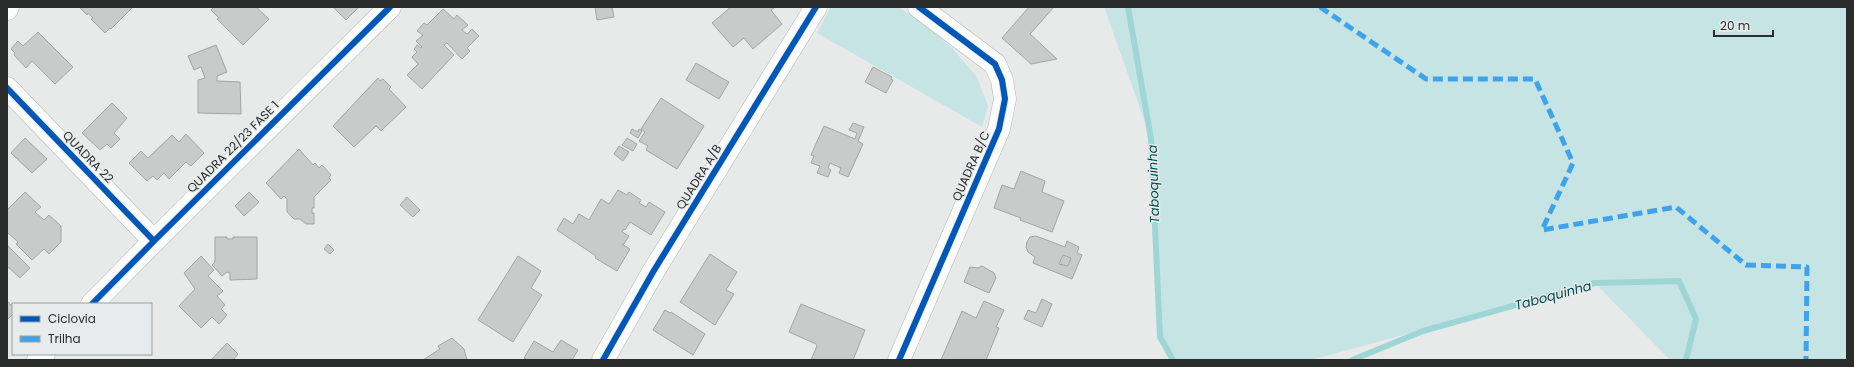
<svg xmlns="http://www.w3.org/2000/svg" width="1854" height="367" font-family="Poppins,sans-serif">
<rect width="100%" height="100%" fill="#e8eaea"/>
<!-- green -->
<path fill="#c7e4e4" d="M831,7H898L924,24L952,48L977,77L988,106L982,127L817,33Z
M1104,7H1847V360H1670L1595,283L1311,360H1173L1160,337L1151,139Z"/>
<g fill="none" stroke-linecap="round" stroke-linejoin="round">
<!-- stream -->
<path stroke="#9ed6d6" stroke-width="6" d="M1128,7L1151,139L1160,337L1173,360
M1352,360L1423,331L1595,283L1679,281L1696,319L1686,360"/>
</g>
<!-- building -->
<path fill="#c9cbcb" stroke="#a3a5a5" d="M79,7H133L111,29L110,28L105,33L91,19L93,18L88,13L87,15Z
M214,7H256L269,19L243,45L217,19L219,18L211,10Z
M333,7H359L346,20Z
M595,7H612L614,17L597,20Z
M731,7H775L771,10L782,24L753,49L744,38L733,47L712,23Z
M1029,7H1054L1030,34L1057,59L1031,64L1002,38Z
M443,9L454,19L457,15L468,25L462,30L467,34L472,29L479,36L467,48L470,51L462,59L447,43L444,45L454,55L422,89L407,75L418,64L412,57L417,52L414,49L417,45L421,48L422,47L416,41L423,35L417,31L424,23L427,25Z
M38,32L73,67L55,84L32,61L26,68L14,55L15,53L11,49L18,41L23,46Z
M216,45L227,72L217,76V81L240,82L241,114L198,113V80L205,78L201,67L194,70L188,56Z
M696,63L729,82L719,99L686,80Z
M873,67L892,77L891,79L893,80L886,93L865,82Z
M378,78L380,81L383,79L391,87L389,89L406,107L381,131L376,126L354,147L333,126Z
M661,98L704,126L677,169L646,150L648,146L639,141L645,132L641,129Z
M112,103L127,118L114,133L120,139L111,148L107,144L100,150L82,133Z
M853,123L864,127L858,141L863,144L848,177L839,173L841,168L830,163L828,168L831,170L828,177L817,173L820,166L811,163L814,156L811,155L824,126L855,139L857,133L849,130Z
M632,129L638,132L639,129L642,131L638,138L630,133Z
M186,134L204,153L191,166L186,162L169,179L164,173L157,180L153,176L147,181L129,163L141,151L148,158L172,135L179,142Z
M25,138L47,159L32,173L11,153Z
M627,138L637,144L633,151L622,145Z
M619,146L629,152L623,161L614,154Z
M299,149L313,165L315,163L319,168L322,165L331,175L329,178L331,180L314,197V208H312V213H314V224H306L300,219H294L287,212V199L284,196L281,199L266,183Z
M1021,171L1045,181L1042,192L1064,201L1052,232L1020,220L1021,218L994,208L1002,185L1014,189Z
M618,190L627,195L629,192L641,200L639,203L646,207L649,202L665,212L651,235L630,222L625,230L624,229L622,232L629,236L624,244H622L630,249L617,271L595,258L596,256L557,230L564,218L573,224L579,214L589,220L601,199L609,204Z
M25,192L41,207L35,212L44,220L49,215L61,226V242L49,254L44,249L32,260L16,244L18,242L7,232V210Z
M249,192L259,202L244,216L235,206Z
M407,197L420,210L413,217L400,205Z
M1036,236L1065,247L1067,241L1079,247L1077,253L1082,255L1072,279L1033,263L1035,257L1028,252L1026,247L1027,242L1030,237Z
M215,237H227V239H233V237H257V279L230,280V273L227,272L222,276L212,265L215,262Z
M328,244L334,250L330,254L324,249Z
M7,245L30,268L20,278L7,266Z
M710,254L737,272L726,290L734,294L715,325L680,302Z
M1063,255L1071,258L1068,266L1059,264Z
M201,256L214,270L208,276L223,291L217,296L225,305L221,309L227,315L219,324L212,317L201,328L179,306L195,289L184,273Z
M518,256L541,271L531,288L542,295L513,342L478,320Z
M982,266L994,273L996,278L989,293L964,282L970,267L978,268Z
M1042,299L1052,304L1042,327L1024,319L1028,310L1036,313Z
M7,301L13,307V314L7,320Z
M984,301L1004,310L996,327L999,328L986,360H941L962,311L976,318Z
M801,304L865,330L853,360H811L817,346L816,344L789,332Z
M665,310L670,313L671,312L705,334L693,355L653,330Z
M452,338L464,349L467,360H423L440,349L438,346Z
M561,340L578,350L572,360H528L524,358L534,341L553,352Z
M227,343L238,354L233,360H211Z"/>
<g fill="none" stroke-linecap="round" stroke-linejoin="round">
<defs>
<path id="street" d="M7,9L8,7
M7,88L154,241
M92,304L154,241L390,7
M38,360L44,354
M603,360L653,272L816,7
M899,360L999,129L1005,99L1002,80L995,64L919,7"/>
</defs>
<!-- street casing -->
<use href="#street" stroke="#b5b7b7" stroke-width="23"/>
<!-- street -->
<use href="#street" stroke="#fcfcfc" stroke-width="22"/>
<!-- quiet -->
<path stroke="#3ea3eb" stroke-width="5" stroke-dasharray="10 5" stroke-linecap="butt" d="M1320,7L1426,79H1535L1573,163L1542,230L1676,207L1746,265L1807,267L1806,360"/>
<defs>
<path id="cycleway" d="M7,88L154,241
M92,304L154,241L390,7
M603,360L653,272L816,7
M899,360L999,129L1005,99L1002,80L995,64L919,7"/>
</defs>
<!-- cycleway casing -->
<use href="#cycleway" stroke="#e7ebeb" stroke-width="8"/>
<!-- cycleway -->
<use href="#cycleway" stroke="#0057b8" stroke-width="6"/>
</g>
<g text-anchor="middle" stroke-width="3" stroke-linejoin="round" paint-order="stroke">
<!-- street labels -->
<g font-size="12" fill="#2b2c2c" stroke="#e7ebeb">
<text transform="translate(233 147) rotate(-45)" y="4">QUADRA 22/23 FASE 1</text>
<text transform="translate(88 157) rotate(46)" y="4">QUADRA 22</text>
<text transform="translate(971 166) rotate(-66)" y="4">QUADRA B/C</text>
<text transform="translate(699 177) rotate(-58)" y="4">QUADRA A/B</text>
</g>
<!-- water labels -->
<g font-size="13" font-style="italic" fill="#004b4c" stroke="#e7ebeb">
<text transform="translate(1153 184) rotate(-92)" y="5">Taboquinha</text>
<text transform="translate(1553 295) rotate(-15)" y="5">Taboquinha</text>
</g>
</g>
<!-- border -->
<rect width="1854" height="367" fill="none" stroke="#2b2c2c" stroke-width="16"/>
<!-- legend -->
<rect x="12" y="303" width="140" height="52" fill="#e7ebeb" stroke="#9c9f9f"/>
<rect x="20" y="316" width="20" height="6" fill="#0057b8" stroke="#9c9f9f"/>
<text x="48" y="323" font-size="12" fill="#2b2c2c">Ciclovia</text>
<rect x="20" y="336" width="20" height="6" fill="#3ea3eb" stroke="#9c9f9f"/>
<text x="48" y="343" font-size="12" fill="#2b2c2c">Trilha</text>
<!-- scale -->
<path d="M1714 30v6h59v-6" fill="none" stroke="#2b2c2c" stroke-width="2"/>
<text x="1720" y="30" font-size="12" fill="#2b2c2c" stroke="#e7ebeb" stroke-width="3" paint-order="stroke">20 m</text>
</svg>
